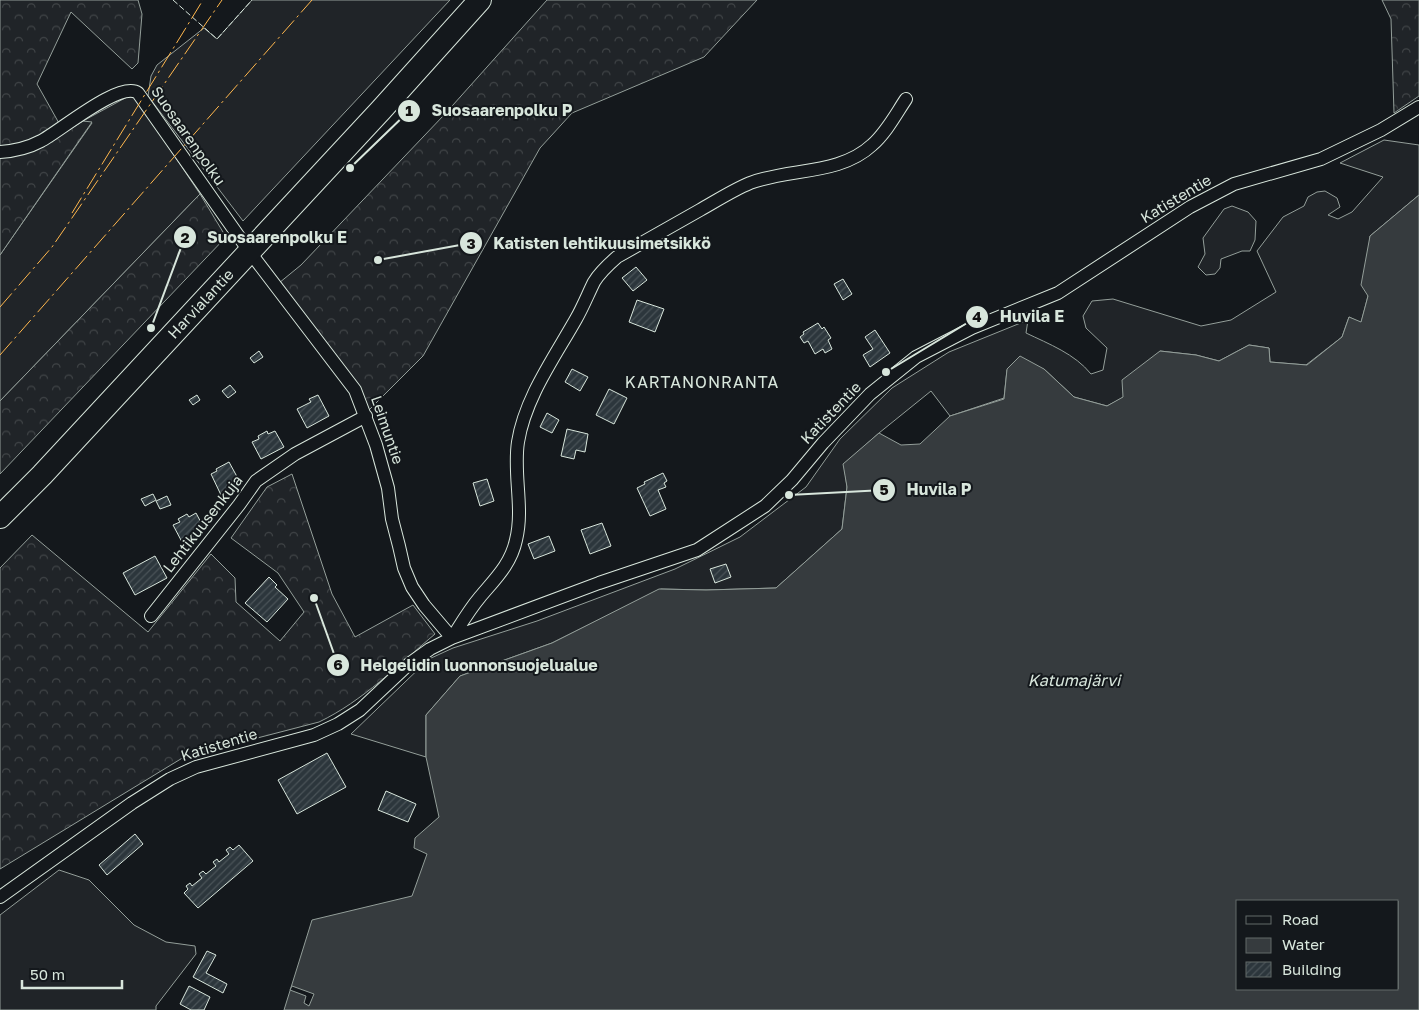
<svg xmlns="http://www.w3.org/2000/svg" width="1419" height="1010" font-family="'Golos Text',sans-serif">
<defs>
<pattern id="forest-crowns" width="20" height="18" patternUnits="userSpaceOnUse" patternTransform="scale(1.25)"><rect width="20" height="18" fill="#202428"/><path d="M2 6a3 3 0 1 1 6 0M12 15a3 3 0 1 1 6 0" fill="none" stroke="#404447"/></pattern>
<pattern id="building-hatch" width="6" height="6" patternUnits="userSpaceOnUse" patternTransform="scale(1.25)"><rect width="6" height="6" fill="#2c363c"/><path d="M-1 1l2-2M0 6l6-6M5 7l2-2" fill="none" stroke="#4a5358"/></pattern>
</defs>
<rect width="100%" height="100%" fill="#14181c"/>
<!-- grass -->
<path fill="#202428" stroke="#939e99" d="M252,0H450L243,221L148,96L151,76L157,65L204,28L217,39Z
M127,97H135L200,194L0,401V255L92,123L83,121Z
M1384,140L1419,145V195L1370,236L1368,296L1361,323L1349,317L1342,337L1306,365L1270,362L1269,348L1249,345L1219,361L1196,355L1160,351L1124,397L1107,406L1074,397L1044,369L1007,370L1004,398L950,416L931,391L879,433L844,464L847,487L842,529L776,588L706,590L661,589L552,643L460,676L426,715V757L351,734L429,659L453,648L537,621L675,569L740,537L806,487L840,439L892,388L949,352L1028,320L1026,333C1049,344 1075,354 1091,374L1103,370L1107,348L1086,328L1083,316L1092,301L1113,299L1201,326L1231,320L1276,292L1257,251L1283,217L1304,206L1308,197L1317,192L1325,191L1337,198L1340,207L1328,215L1338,219L1352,212L1383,177L1340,163Z
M1232,206L1248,212L1256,221L1255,240L1250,251H1242L1221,259L1220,268L1215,274L1206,275L1198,267L1205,254L1203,238L1224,209Z
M59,870L89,880L134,925L166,942L195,946L196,954L156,1006V1010H0V915Z"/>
<!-- forest -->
<path fill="url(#forest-crowns)" stroke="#939e99" d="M0,0H138L142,14L138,63L132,69L71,12L37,84L60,125L39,138L0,149Z
M547,0H757L704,57L572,113L540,148L423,356L368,411L279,283L301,265L444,115Z
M1382,0H1419V96L1394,113L1391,19Z
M83,121L92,122L0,255V157L43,146Z
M200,194L226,237L0,474V401Z
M292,474L332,594L355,637L413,605L435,634C398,665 363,701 319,722L184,757L0,869V568L32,535L148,632L211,554L235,578L236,602L280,641L304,612L278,573L231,538L267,487Z"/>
<!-- water -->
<path fill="#363b3e" stroke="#939e99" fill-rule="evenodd" d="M1419,195V1010H284L312,920L412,896L427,854L414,848L415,838L439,817L426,757V715L460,676L552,643L659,589L706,590L776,588L842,529L847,487L843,464L879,433L901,445L920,444L950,416L1004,399L1007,369L1020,356L1044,369L1074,397L1107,406L1123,397L1122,380L1160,351L1196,355L1219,361L1249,345L1269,348L1270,362L1307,365L1342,337L1349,317L1361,322L1368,296L1361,285L1370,236ZM1238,901H1398V989H1238Z"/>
<!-- pier -->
<path fill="#14181c" stroke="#939e99" d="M292,986L314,994L309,1006L304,1003L306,996L290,990Z"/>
<!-- building -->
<path fill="url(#building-hatch)" stroke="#d8e6dc" d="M636,267L647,280L633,291L622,278Z
M843,279L852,294L843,300L834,284Z
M637,300L664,309L655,332L629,322Z
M818,323L822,329L824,327L831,338L828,340L832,349L825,353L823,349L815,354L808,341L804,343L800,337L804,334L803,332Z
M875,330L890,353L870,367L863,355L873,349L865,337Z
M259,351L263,357L254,363L250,358Z
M572,369L588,377L580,391L565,382Z
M230,385L236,392L228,398L222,391Z
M609,389L627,398L614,424L596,415Z
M197,395L200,400L193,405L189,400Z
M318,395L329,416L307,428L297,409L311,402L309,399Z
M547,413L559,420L552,433L540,427Z
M567,429L588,434L585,452L576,450L574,459L561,456Z
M267,431L268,434L275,431L284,447L261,459L252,442L259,439L258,436Z
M229,462L241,484L235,487L237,491L228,495L227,492L221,495L211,474L217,471L216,469Z
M663,473L667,481L664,483L666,487L658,490L666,509L650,516L637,488L645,484L644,482Z
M487,479L494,501L480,506L473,483Z
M153,494L156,500L145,506L141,499Z
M167,496L171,505L160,509L156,501Z
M196,513L205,530L182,542L173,525L180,522L178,519L187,514L189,517Z
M602,523L611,546L590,554L581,530Z
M549,536L555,551L534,559L528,544Z
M155,556L167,578L135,595L123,573Z
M726,564L731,577L715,583L710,569Z
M269,577L277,585L275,587L288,599L267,622L245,603Z
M327,753L346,787L297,814L278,780Z
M386,791L416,804L408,822L378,810Z
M135,834L143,844L107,875L99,865Z
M239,845L253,861L198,908L184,893L188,889L186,886L190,883L192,886L202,878L199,874L203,871L206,874L216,866L213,862L217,859L219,862L229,854L226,850L230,847L233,850Z
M207,951L216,955L206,973L227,984L223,993L193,977Z
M189,986L210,997L204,1010H191L180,1004Z"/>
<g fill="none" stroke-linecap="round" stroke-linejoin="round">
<defs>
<path id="street" d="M0,152C14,151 28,148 41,141C59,132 120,80 138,93L249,251L355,390L376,445L388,488L392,519L399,546L404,568L412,587L424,605L452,638C461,624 469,610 480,597C495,579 511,564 516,540C524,508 513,474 518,442C525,398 554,358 576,319C583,307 588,294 594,282C600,272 609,264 617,257C645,241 672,226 700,210C716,201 733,190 750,183C790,168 840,175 872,145C886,133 896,114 906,99
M151,616L239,505L256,481L295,454L366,416
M0,897L132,803L170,779L196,767L314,735L338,724L360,710L409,664L430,649L452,638L599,583L697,550L765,506L792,480L823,443L870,394L916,357L972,328L1058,293L1190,207L1234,184L1321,159L1381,130L1419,107"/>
<path id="highway" d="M0,517L42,475L381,110L480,0"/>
</defs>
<!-- street casing -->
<use href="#street" stroke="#d8e6dc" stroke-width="14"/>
<!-- highway casing -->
<use href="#highway" stroke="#d8e6dc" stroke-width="24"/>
<!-- street -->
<use href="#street" stroke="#14181c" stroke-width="12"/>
<!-- highway -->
<use href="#highway" stroke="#14181c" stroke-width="22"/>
<!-- fence -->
<path stroke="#d8e6dc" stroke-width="1" stroke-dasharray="6 2.5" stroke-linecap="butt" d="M173,0L217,39L252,0"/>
<!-- power -->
<path stroke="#ffb74d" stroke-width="1" stroke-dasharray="18 4 2.5 4" stroke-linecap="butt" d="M72,213L203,0
M0,307L52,247L222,0
M0,355L312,0"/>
</g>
<g text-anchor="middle" stroke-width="4" stroke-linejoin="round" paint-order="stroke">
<!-- street labels -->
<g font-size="15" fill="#d8e6dc" stroke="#14181c">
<text transform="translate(188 136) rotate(55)" y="5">Suosaarenpolku</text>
<text transform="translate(1176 199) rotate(-31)" y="5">Katistentie</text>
<text transform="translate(201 304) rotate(-47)" y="5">Harvialantie</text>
<text transform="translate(831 413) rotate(-46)" y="5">Katistentie</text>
<text transform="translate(387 430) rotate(71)" y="5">Leimuntie</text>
<text transform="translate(203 524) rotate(-52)" y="5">Lehtikuusenkuja</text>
<text transform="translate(219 745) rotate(-17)" y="5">Katistentie</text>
</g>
<!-- neighbourhood labels -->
<g font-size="16" letter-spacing="1" fill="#d8e6dc" stroke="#14181c">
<text x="702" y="388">KARTANONRANTA</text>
</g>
<!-- water labels -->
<g font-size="16" font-style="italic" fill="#d8e6dc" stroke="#14181c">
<text x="1074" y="686">Katumajärvi</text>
</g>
</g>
<!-- callouts -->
<path fill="none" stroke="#d8e6dc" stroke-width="2" d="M350 168L409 111M151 328L185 237M378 260L471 243M886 372L977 317M789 495L884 490M314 598L338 665"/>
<g fill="#d8e6dc" stroke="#14181c" stroke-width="2">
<circle cx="350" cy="168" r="5"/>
<circle cx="151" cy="328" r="5"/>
<circle cx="378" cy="260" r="5"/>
<circle cx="886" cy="372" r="5"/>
<circle cx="789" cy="495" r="5"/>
<circle cx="314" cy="598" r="5"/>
<circle cx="409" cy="111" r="12"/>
<circle cx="185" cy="237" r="12"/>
<circle cx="471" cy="243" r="12"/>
<circle cx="977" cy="317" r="12"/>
<circle cx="884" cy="490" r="12"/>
<circle cx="338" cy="665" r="12"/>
</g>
<g font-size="15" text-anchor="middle" font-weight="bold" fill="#111">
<text x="409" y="116">1</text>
<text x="185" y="243">2</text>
<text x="471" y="249">3</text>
<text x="977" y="322">4</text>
<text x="884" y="495">5</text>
<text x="338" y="670">6</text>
</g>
<g font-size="16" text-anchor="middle" font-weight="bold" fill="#d8e6dc" stroke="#14181c" stroke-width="4" stroke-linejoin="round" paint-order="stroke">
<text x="502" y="116">Suosaarenpolku P</text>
<text x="277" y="243">Suosaarenpolku E</text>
<text x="602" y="249">Katisten lehtikuusimetsikkö</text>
<text x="1032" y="322">Huvila E</text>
<text x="939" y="495">Huvila P</text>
<text x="479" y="671">Helgelidin luonnonsuojelualue</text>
</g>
<!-- legend -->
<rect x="1236" y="900" width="162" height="90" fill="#14181c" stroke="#626a69"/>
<rect x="1246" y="916" width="25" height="8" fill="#14181c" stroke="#626a69"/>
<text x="1282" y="925" font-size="15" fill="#d8e6dc">Road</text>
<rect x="1246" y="938" width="25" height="15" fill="#363b3e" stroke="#626a69"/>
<text x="1282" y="950" font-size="15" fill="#d8e6dc">Water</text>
<rect x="1246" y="962" width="25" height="15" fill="url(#building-hatch)" stroke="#626a69"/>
<text x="1282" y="975" font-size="15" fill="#d8e6dc">Building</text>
<!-- scale -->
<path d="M22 980v8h100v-8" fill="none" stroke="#d8e6dc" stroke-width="2.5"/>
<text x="30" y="980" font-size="15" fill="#d8e6dc" stroke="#14181c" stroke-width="4" paint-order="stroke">50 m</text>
</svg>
